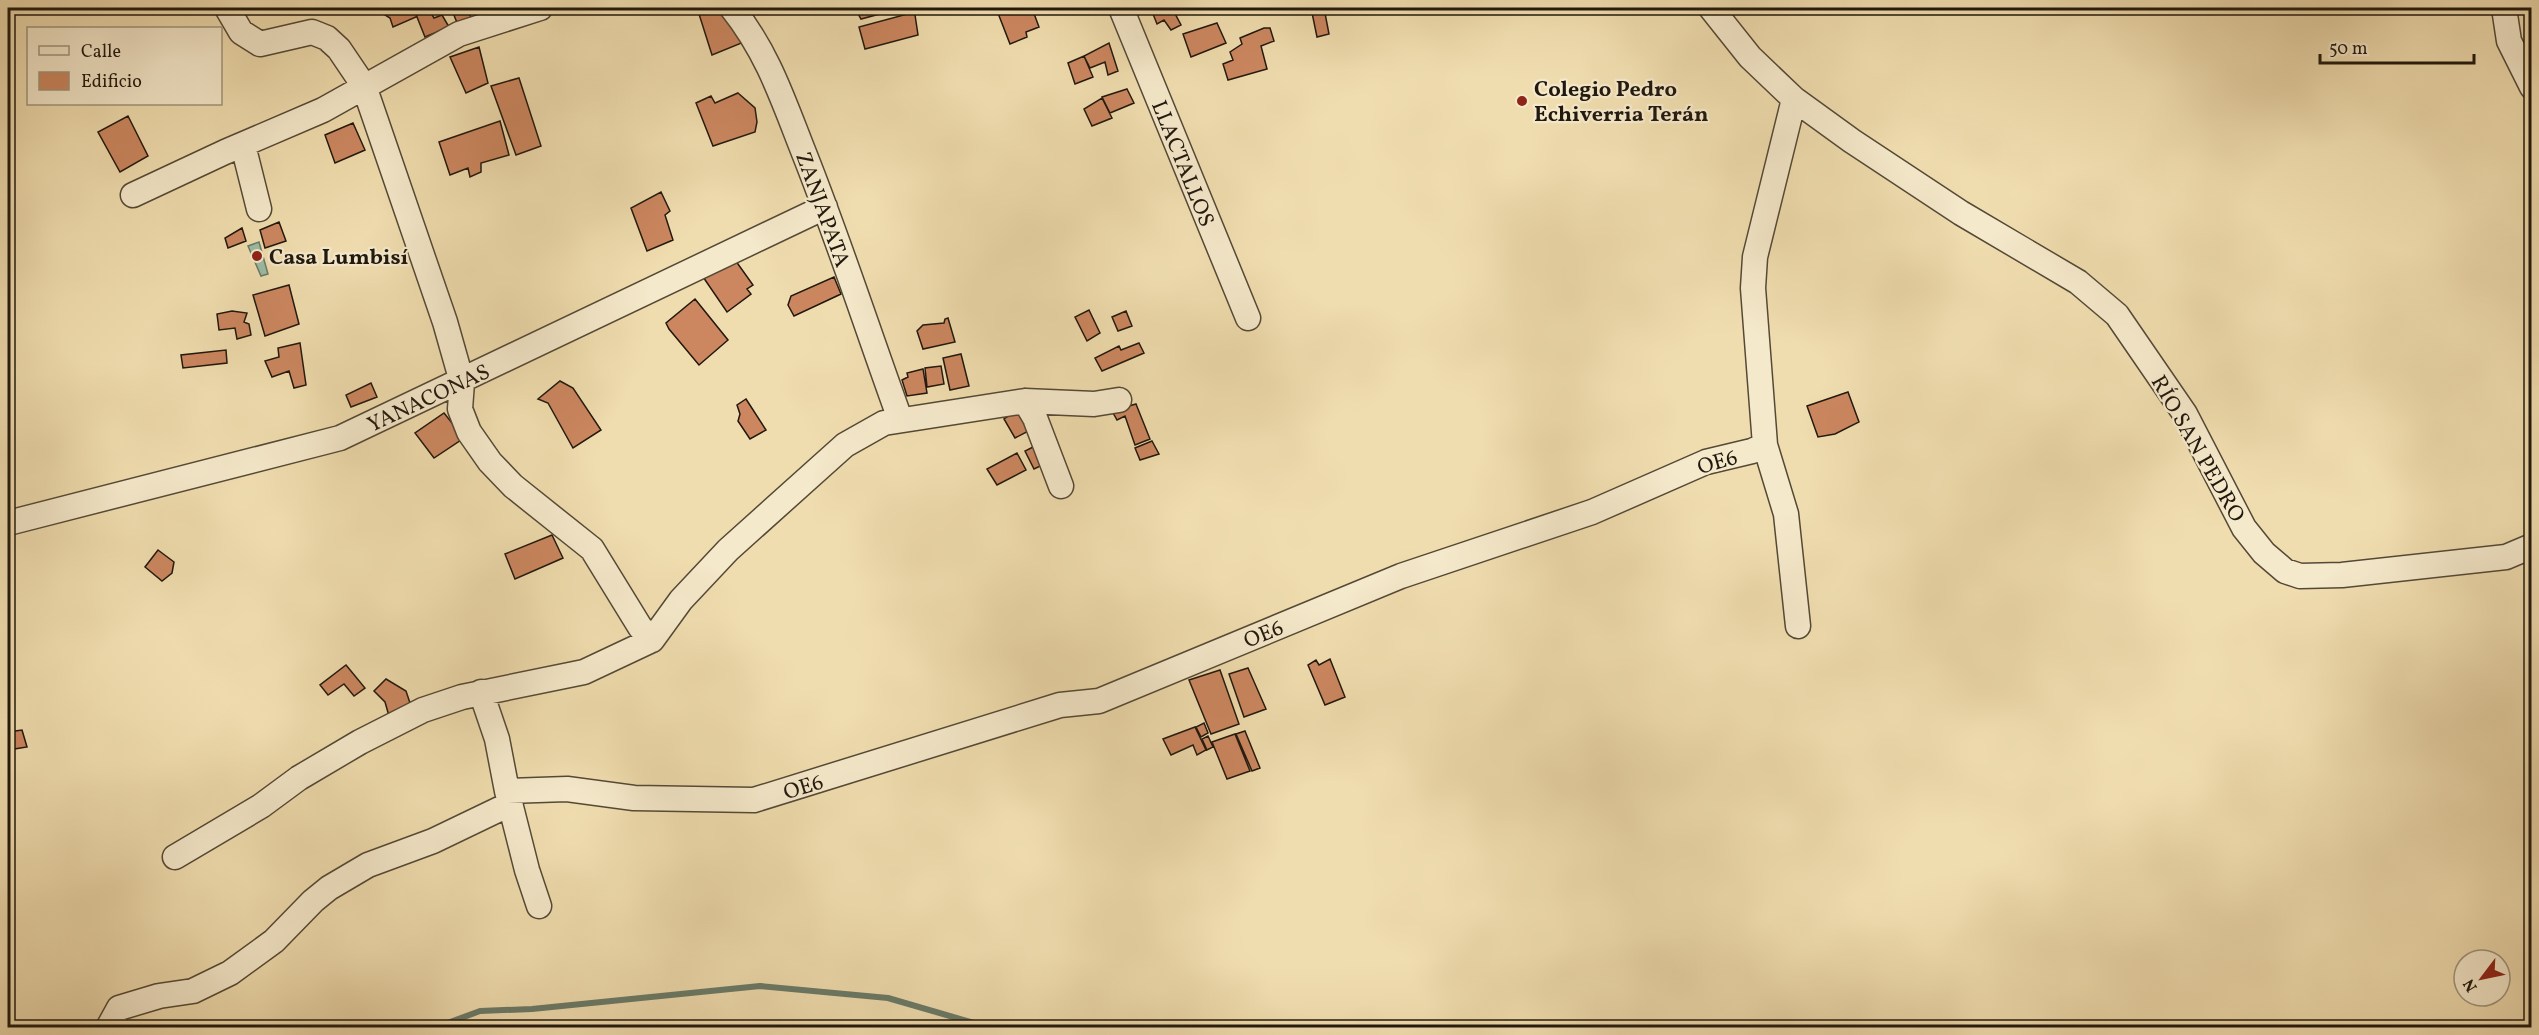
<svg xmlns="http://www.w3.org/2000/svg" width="2539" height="1035" font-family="Vollkorn,serif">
<rect width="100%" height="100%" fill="#f0ddaf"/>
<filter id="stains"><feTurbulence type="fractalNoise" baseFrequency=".00333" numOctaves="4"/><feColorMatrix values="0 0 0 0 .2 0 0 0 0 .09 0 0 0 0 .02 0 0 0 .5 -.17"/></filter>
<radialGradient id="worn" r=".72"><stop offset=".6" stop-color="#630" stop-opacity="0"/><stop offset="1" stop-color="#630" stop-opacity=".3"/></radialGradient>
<!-- water -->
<path fill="#9bbda5" stroke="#6a7b69" stroke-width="1.5" d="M259,242L268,274L261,276L248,246Z"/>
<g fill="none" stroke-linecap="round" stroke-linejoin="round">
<!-- stream -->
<path stroke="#6a7b69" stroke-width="6" d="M434,1028L480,1011L532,1009L760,986L888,998L991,1028"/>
</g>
<!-- building -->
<path fill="#cc8760" stroke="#20180e" stroke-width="1.5" d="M381,8H419L415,10L417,14L416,17L393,27L390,18L385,15Z
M422,8H428L434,18L442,15L449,27L425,37L417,17L416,11Z
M451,8H474L467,10L472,19L458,25Z
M721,8L744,42L712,55L699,14Z
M855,8H902L861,19Z
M996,8H1032L1039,27L1026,32L1027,37L1010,44Z
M1167,8H1172L1181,25L1171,30L1164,20L1157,24L1153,14Z
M1311,8H1324L1329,34L1317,37Z
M911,13L915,15L918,35L865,49L859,27Z
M1217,23L1226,43L1191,57L1183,34Z
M1264,28H1270L1274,41L1261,46L1267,69L1228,80L1223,64L1233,60L1230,52L1242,44L1240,38Z
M1109,43L1118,71L1108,75L1105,62L1090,68L1084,56Z
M479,47L488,83L466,93L450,57Z
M1084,56L1093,77L1075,84L1068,63Z
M519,78L541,146L516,155L491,86Z
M1127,89L1134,103L1110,113L1102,97Z
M738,93L755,108L757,122L755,132L713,146L696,103L711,96L715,103Z
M1102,98L1112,118L1092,126L1084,109Z
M128,116L148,156L120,172L98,132Z
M500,121L509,155L481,163V172L470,177L468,168L450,175L439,142Z
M353,123L365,150L335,163L325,135Z
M661,192L670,211L665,215L673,240L647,251L631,208Z
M279,222L286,241L265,248L260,230Z
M242,228L246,241L228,248L225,238Z
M733,257L753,285L747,289L751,294L727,312L701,274Z
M834,277L841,294L794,316L788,305L791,296Z
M289,285L299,324L265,336L253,295Z
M695,299L728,340L699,365L669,329L666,323Z
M1089,310L1100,333L1087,341L1075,317Z
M232,311L247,313L244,322L249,324L251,335L237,339L235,328L219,330L217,314Z
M1126,311L1132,326L1118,331L1112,317Z
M948,318L955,342L923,349L917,331L923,325L944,323L945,319Z
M300,343L306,385L294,388L289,371L272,377L265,361L279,357L278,348Z
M1139,343L1144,353L1102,371L1095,358L1119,346L1121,350Z
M226,350L227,363L183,368L181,355Z
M961,354L969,386L950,390L943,358Z
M941,366L944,384L927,387L925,368Z
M923,369L927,393L907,396L902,380L908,377L907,373Z
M560,381L573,388L601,430L573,448L548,403L538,399Z
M371,383L377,397L351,407L346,395Z
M1848,392L1859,422L1835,434L1818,437L1807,406Z
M746,399L766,430L750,439L738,421L740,414L737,405Z
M1136,404L1150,439L1135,445L1125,416L1117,420L1112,411Z
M1016,411L1036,427L1015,438L1004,419Z
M444,413L464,438L434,458L415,433Z
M1152,441L1159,454L1140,460L1135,448Z
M1037,445L1051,461L1034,469L1025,451Z
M1017,453L1026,470L997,485L987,469Z
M552,535L563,558L515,579L505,554Z
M158,550L174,562L172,573L162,581L145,567Z
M1330,659L1345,697L1325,705L1308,665L1316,660L1319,665Z
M346,665L365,688L354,696L344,684L328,695L320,685Z
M1248,668L1266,709L1244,717L1229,674Z
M1220,670L1239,724L1211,734L1189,680Z
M386,679L406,691L410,703L389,716L385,702L374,691Z
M1204,723L1208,733L1201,737L1196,727Z
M1195,727L1206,750L1197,755L1193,745L1171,755L1163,739Z
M22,730L27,747L8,750V732Z
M1245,731L1260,768L1252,771L1236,734Z
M1235,734L1250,771L1227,779L1212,742Z
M1208,736L1213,747L1207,750L1202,739Z"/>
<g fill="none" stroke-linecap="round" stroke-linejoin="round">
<defs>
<path id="minor" d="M227,8L241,32L260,44L312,32L327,38L339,49L364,86L445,322L462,382L460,409L469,432L490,462L513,486L592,549L640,627L652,640
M732,8C768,53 783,100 804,153C839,241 868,331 900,419
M1121,8L1248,318
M1711,8L1750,57L1794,99L1852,141L1961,213L2078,282L2117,315L2185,414L2244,528L2264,553L2285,571L2300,576L2342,575L2506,557L2532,546
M2504,8L2509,41L2532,87
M1794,99L1755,257L1753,288L1765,445L1786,514L1798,626
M243,145L259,209
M133,195L225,152L323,110L459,34L540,8
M1025,401L1035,418L1061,486
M8,523L340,438L825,207
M481,692L497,739L507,791L567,789L634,798L754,800L1060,705L1099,701L1401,576L1592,512L1706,462L1752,451L1765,445
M507,791L527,870L539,906
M175,857L261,806L299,778L360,742L423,710L462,697L584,672L652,640L681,600L728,550L845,445L884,423L1025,401L1094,404L1119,400
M108,1028L119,1008L159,996L193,991L230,973L274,941L313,901L329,888L368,865L433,841L510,804"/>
</defs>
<!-- minor casing -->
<use href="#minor" stroke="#544936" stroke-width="27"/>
<!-- minor -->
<use href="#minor" stroke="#f5e9cb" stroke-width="24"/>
</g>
<!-- markers -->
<g fill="#8f2418" stroke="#f5e9cb" stroke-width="2">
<circle cx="1522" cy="101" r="6"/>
<circle cx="257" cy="256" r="6"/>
</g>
<g text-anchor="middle" stroke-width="4.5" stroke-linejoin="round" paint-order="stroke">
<!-- poi labels -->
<g font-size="22" font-weight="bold" fill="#20180e" stroke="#f5e9cb" text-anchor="start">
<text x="1534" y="96">Colegio Pedro<tspan x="1534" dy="25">Echiverria Terán</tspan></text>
<text x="269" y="264">Casa Lumbisí</text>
</g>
<!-- street labels -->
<g font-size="22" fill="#20180e" stroke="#f5e9cb">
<text transform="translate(1184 163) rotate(68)" y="8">LLACTALLOS</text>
<text transform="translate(824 209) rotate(70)" y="8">ZANJAPATA</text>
<text transform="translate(428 397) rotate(-25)" y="8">YANACONAS</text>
<text transform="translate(2199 448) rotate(60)" y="8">RÍO SAN PEDRO</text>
<text transform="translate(1717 461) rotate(-16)" y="8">OE6</text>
<text transform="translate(1263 633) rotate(-22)" y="8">OE6</text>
<text transform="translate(803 786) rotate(-17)" y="8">OE6</text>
</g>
</g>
<!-- margin -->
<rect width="2539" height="1035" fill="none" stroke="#f0ddaf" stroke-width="30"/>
<rect x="9" y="9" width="2521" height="1017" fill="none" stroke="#20180e" stroke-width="3"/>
<rect x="15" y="15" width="2509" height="1005" fill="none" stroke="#20180e" stroke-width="1.5"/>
<!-- legend -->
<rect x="27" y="27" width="195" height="78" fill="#f5e9cb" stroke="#a0957f" stroke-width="1.5"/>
<rect x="39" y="46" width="30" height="9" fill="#f5e9cb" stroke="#a0957f" stroke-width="1.5"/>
<text x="81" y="57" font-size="18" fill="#20180e">Calle</text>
<rect x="39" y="72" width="30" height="18" fill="#cc8760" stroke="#a0957f" stroke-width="1.5"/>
<text x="81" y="87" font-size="18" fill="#20180e">Edificio</text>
<!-- north arrow -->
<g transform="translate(2482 978) rotate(238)"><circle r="28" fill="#f5e9cb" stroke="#a0957f" stroke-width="1.5"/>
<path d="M0-4.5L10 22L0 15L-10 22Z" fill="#8f2418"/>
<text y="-9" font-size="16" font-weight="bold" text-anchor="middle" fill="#20180e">N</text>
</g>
<!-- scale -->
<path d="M2320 54v9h154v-9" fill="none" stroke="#20180e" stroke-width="3"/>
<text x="2329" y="54" font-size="18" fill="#20180e" stroke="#f5e9cb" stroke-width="4.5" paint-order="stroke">50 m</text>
<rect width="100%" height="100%" filter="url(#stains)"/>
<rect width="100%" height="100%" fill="url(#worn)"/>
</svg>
